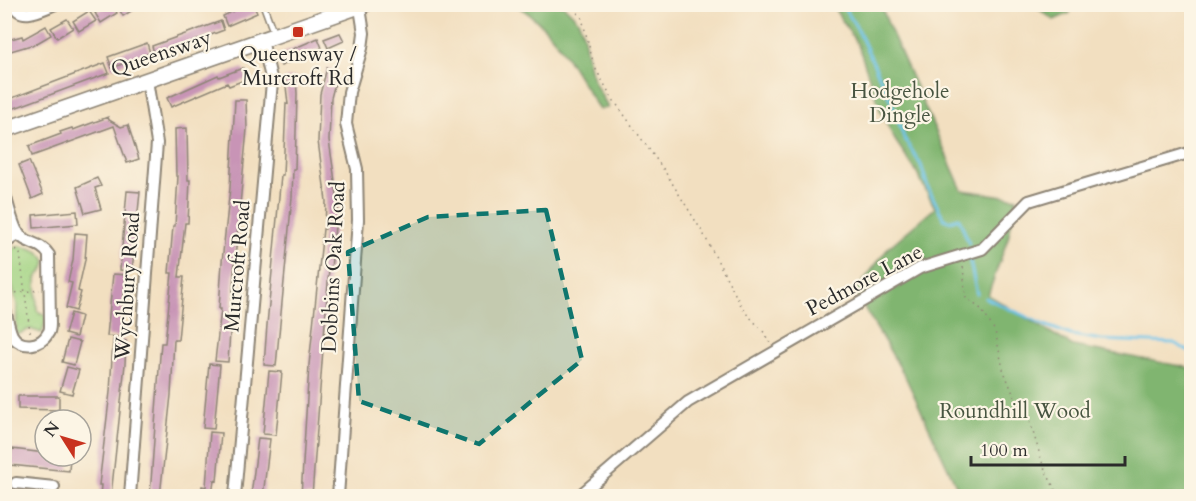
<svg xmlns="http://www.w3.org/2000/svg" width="1196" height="501" font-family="Cardo,serif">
<rect width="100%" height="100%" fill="#fcf5e5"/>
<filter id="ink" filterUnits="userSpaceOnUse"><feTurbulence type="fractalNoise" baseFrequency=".0167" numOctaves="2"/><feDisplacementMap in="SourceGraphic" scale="12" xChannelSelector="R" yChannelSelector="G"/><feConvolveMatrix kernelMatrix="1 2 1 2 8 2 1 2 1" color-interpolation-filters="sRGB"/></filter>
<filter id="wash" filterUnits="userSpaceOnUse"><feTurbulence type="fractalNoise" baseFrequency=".008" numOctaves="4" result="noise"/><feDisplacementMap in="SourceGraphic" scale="24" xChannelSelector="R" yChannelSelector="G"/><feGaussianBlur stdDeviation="1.35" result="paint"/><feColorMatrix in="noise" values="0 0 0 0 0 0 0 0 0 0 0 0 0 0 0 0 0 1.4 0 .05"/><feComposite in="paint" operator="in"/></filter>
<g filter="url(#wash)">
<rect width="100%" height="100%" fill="#f2dfc0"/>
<!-- green -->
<path fill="#a1d382" stroke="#667f56" stroke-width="1.5" d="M19,246C31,248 40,250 46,261L44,269L36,278L37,311L47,316L42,333L30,329L16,335L17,305L11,281L5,277L4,251Z"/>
<!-- forest -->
<path fill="#80b570" stroke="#56704e" stroke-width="1.5" d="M516,5H563C568,10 575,16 579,22C588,41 585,64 595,83C599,93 603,96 608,108L599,109C571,69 560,32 516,5Z
M832,5H881L888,24L962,190L1017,198L1008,238L988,295L1073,346L1191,368V496H961L905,376L855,292L889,247L935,208L916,171L895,140L881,112L858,45Z
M1033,5H1071L1070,13L1054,20Z"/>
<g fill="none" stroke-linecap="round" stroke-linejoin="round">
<!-- stream -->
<path stroke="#6cc3e9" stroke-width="3" d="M842,4L857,28L895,110L904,138L921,165L928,188L944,219L949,221L959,218L969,244
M969,257L977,294
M986,298L1042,324L1071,335L1102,340L1174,343L1192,353"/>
</g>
<g id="blocks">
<!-- building -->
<path fill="#c894b6" d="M109,4H112L117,13L101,23L95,13Z
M116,4H143L123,16Z
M248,4H253L257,13L227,26L223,16Z
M89,11L96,21L79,31L73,21Z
M67,19L73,28L57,38L51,28Z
M221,21L224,30L155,56L152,46Z
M46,26L51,35L32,46L31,45L4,53V41L22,36L23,39Z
M340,33L344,41L328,48L324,39Z
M318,38L322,48L281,66L277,56Z
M147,43L150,53L112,68L108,57Z
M105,63L109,73L4,112V101Z
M243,68L247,79L229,86L227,83L171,107L167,98L218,75L219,77Z
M327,68L338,71L331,98L329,140L338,202L337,226H335L331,269H329L312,496H301L309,365L323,229H325L326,201L318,141L320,94Z
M296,77L297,94L295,169H293L292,197L276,366L264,365L267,325L281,175H283L286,103L288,104L285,78Z
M235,100H246L247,129L235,259L228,362L215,361L221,309H219L222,262L230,188Z
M108,117L109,120L121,127L128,125L139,159L127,163L114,126L32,156L29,146L61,134L60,132L72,128L73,130Z
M187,128L188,180H190L188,223H185L179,277H184L178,340H174L171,395L160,496H150L159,369L161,343H165L172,273H169L173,226H175L178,176H176L175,129Z
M29,161L43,194L32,199L19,165Z
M97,178L101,186L95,188L101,209L85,213L77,187Z
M127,191L140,192L132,271L120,270Z
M77,211L78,224L34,228L33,215Z
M75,233L87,234L85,260L78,291L81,292L76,311L66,308L72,283L68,282L73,260Z
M113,274L126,275L120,337L107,336Z
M71,313L81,316L76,337L65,334Z
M68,339L80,342L74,365L62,362Z
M113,340L126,341L125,364L111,496H100L101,485H99L110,392Z
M209,364L220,365L214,429L203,428Z
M67,367L79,370L72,394L60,391Z
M269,371L282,372L276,435L263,434Z
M18,396H59V410L18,409Z
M210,432L221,433L217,481L214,480L212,496H200L202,486L206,487Z
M258,438L270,439L263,496H251Z
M12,449L45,453V456H70L69,471L10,465Z"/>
</g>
</g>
<g filter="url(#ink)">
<use href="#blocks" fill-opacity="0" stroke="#8e8576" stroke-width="1.5"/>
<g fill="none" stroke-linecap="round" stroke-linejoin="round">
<defs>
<path id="lane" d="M263,4L274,34"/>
<path id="street" d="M13,4C21,22 42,9 56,4
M4,192C8,203 12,224 18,233C26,245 40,241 49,255L50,324C50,327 50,331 48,333C41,347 20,349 12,335C8,326 7,315 4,307
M4,244L19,233
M16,483L54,487
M130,496L157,143L147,80
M235,496L272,82L262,40
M338,496L358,220L357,169L346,124L349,92L362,48L364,33L360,8
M579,496L688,402L920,268L982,249L1029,201L1192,152"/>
<path id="secondary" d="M4,130L365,4"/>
</defs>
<!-- lane casing -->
<use href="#lane" stroke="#8e8576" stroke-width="8"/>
<!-- street casing -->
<use href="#street" stroke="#8e8576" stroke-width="14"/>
<!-- secondary casing -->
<use href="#secondary" stroke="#8e8576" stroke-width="18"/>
<!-- path -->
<path stroke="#8e8576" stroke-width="1.5" stroke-dasharray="1.5 4.5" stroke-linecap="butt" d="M569,4L582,18L594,66L612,98L664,170L703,233L744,311L763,331L770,343
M16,249L20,254L30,332
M963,267L966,298L981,309L995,331L1003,369L1014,396L1030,422L1043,465L1058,496
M4,294L40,290"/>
<!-- lane -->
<use href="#lane" stroke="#fff" stroke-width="5"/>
<!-- street -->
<use href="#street" stroke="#fff" stroke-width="10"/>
<!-- secondary -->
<use href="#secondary" stroke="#fff" stroke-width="15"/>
</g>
</g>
<!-- marked area -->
<path fill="#0f766e" fill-opacity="0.2" stroke="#0f766e" stroke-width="4.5" stroke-dasharray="12 8" stroke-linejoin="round" d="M546,210L582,360L479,444L359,401L348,252L428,217Z"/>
<!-- markers -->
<rect fill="#c8321e" stroke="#fcf5e5" stroke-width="2" x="292" y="26" width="12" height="12" rx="3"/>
<g text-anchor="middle" stroke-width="4.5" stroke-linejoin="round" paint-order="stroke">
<!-- street labels -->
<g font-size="21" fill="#2b2b2b" stroke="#fcf5e5">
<text transform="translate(161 53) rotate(-19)" y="7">Queensway</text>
<text transform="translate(237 266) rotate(-85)" y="7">Murcroft Road</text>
<text transform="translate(333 267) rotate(-87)" y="7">Dobbins Oak Road</text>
<text transform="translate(864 280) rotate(-28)" y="7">Pedmore Lane</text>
<text transform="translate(127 286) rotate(-86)" y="7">Wychbury Road</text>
</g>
<!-- poi labels -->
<g font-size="21" fill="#2b2b2b" stroke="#fcf5e5">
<text x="298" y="61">Queensway /<tspan x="298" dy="24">Murcroft Rd</tspan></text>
</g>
<!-- park labels -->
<g font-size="21" fill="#485541" stroke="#fcf5e5">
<text x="900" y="98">Hodgehole<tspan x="900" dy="24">Dingle</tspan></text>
<text x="1015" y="418">Roundhill Wood</text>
</g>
</g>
<!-- margin -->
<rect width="1196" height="501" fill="none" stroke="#fcf5e5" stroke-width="24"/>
<!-- north arrow -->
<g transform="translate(63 438) rotate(307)"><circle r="28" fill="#fcf5e5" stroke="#a8a49b" stroke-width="1.5"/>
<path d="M0-4.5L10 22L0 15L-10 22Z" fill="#c8321e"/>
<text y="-9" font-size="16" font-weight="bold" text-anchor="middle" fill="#2b2b2b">N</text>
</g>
<!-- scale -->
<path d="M971 456v9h154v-9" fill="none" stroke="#2b2b2b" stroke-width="3"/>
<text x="980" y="456" font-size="18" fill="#2b2b2b" stroke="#fcf5e5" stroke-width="4.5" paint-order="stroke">100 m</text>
</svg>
